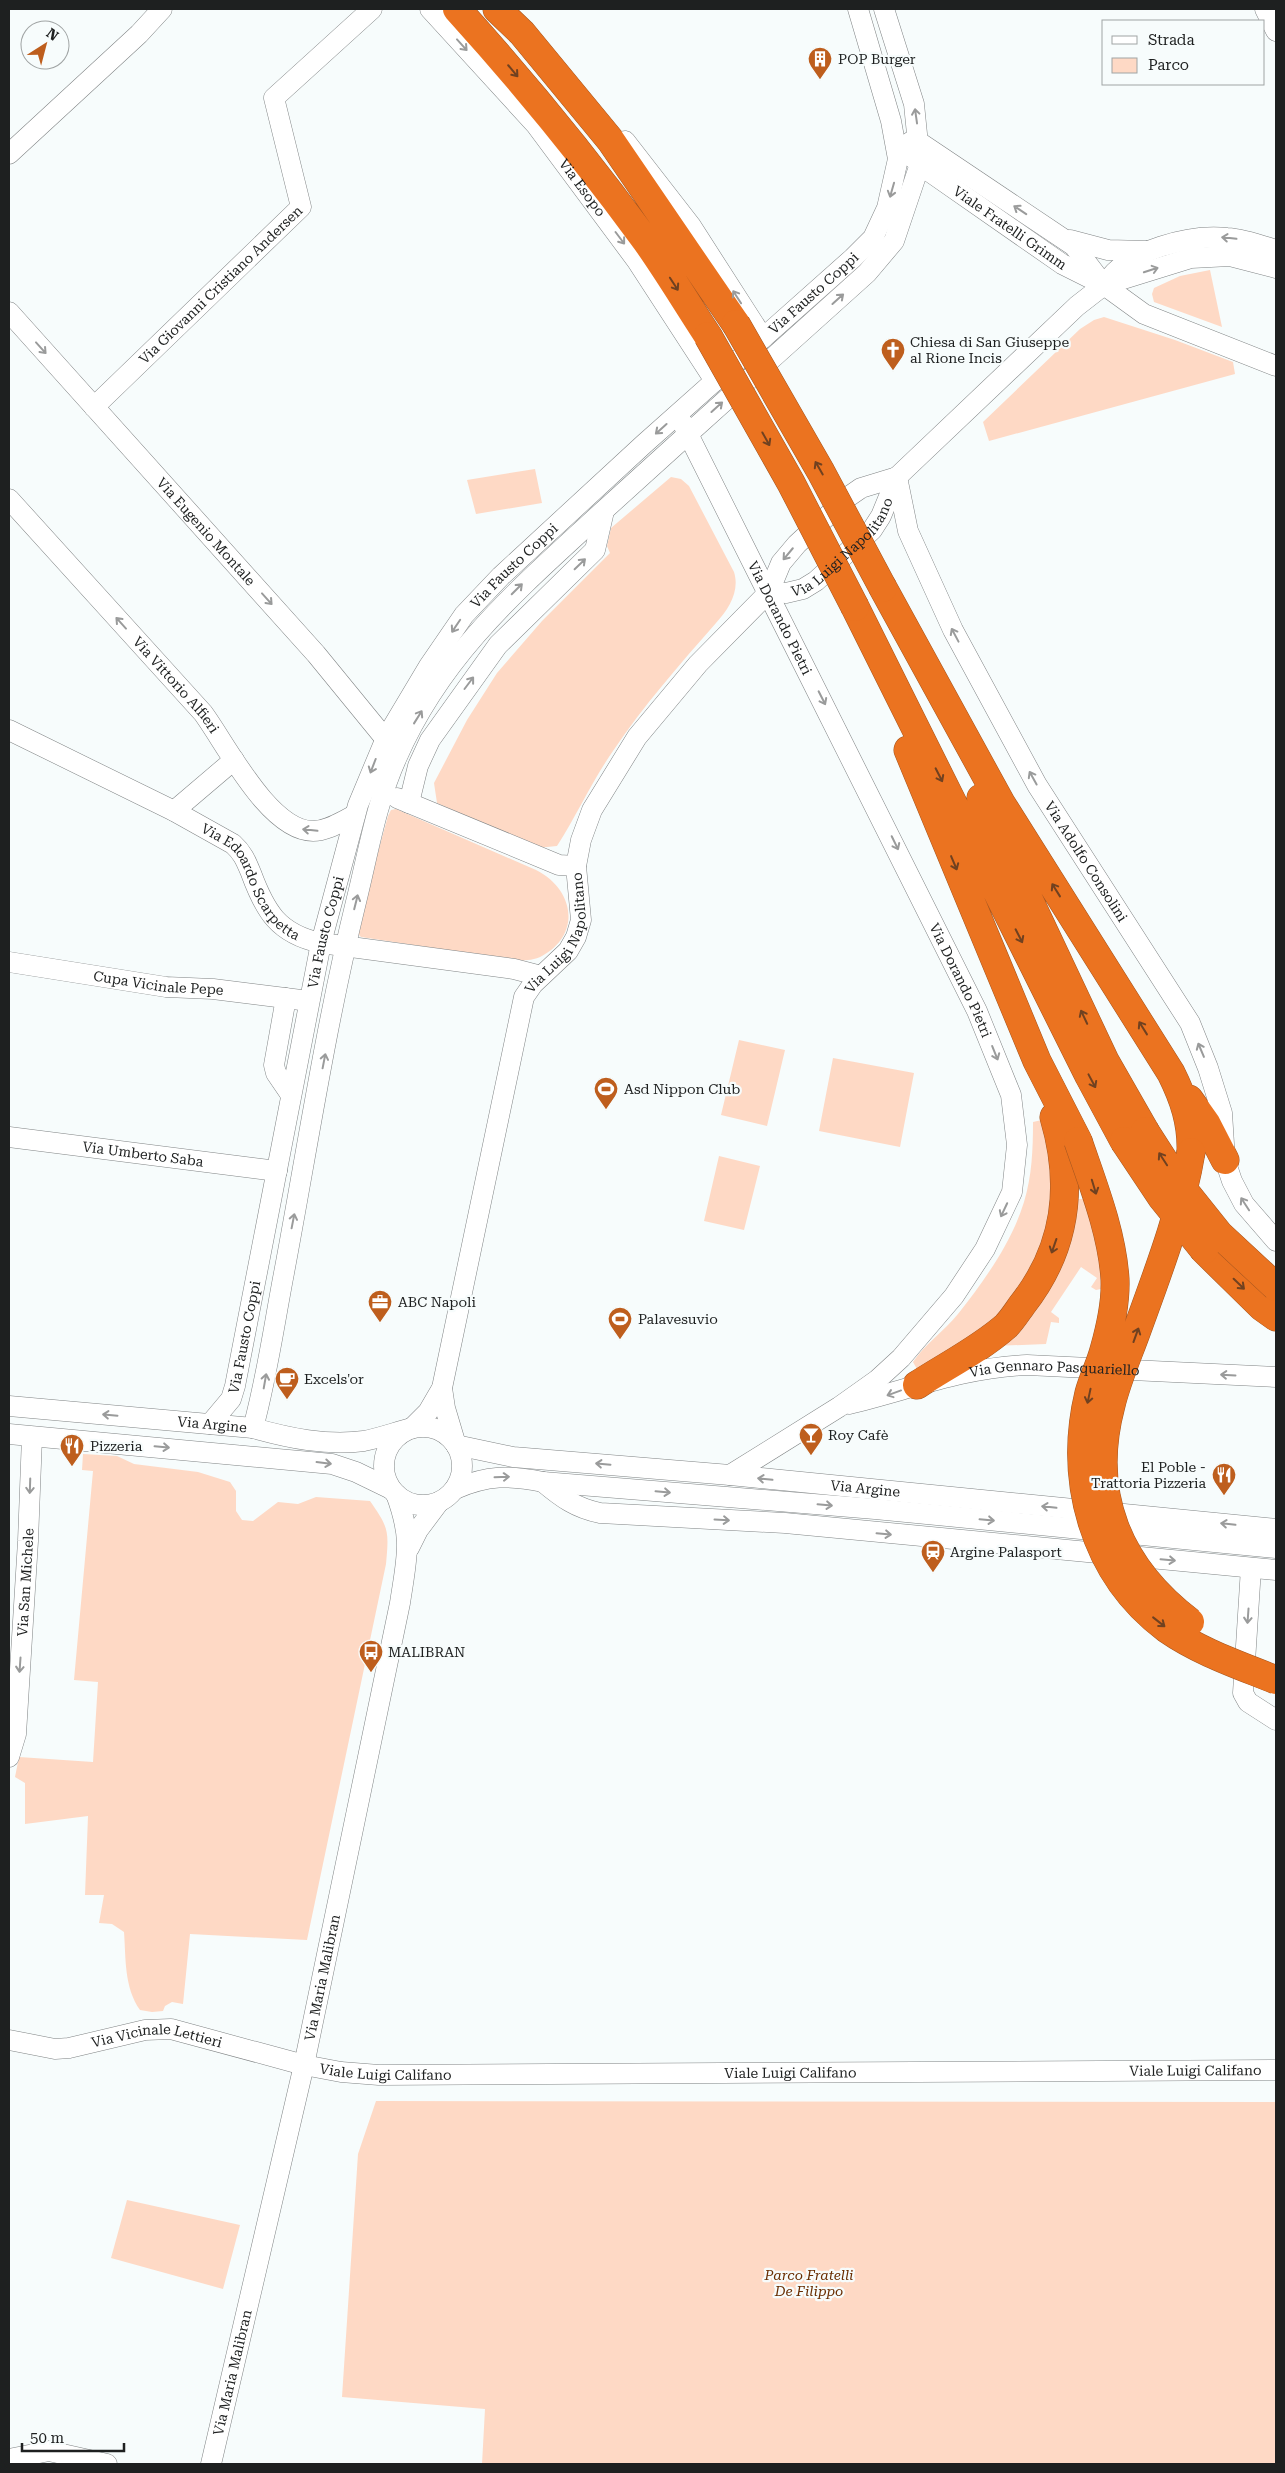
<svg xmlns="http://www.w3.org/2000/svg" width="1285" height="2473" font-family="'Roboto Serif',serif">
<rect width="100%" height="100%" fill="#f7fcfc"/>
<!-- green -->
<path fill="#fed9c5" d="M1210,270L1222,327L1154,302L1152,294L1154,288L1180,276Z
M1104,317L1175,340L1233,362L1235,374L989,441L983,422L1080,329L1094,320Z
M535,469L542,503L476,514L467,480Z
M671,477L681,479L689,486L734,572C740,591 729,609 716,623C680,664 644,705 613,751C592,781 577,815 557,846L537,848L437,803L434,783L467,720L497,673L542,621L610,553L607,546L611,528Z
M396,809L536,870C574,889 582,934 542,956C536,960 526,960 519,961L361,937L357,933V928L388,816L391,810Z
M739,1040L785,1050L767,1126L721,1115Z
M833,1058L914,1073L900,1147L819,1131Z
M1046,1119L1054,1146L1048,1236L1025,1286L983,1330L918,1371L913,1362C925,1344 944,1331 958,1314C984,1281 1012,1242 1024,1202C1032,1176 1033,1149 1033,1122Z
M719,1156L760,1166L744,1230L704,1221Z
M1077,1199H1084C1095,1228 1101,1258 1101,1289L1096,1290L1091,1287L1097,1278L1081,1267L1051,1312L1059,1318V1323L1051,1322L1046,1344L993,1346Z
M83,1454L117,1456L134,1464L198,1472L230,1482L236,1491V1511L242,1520L253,1521L278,1502L298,1504L316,1497L370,1501C389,1528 389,1531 386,1564L307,1940L190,1934L183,2004L172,2002L165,2006L163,2011L152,2012L140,2010C124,1987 126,1959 124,1932L112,1924L99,1923L104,1895H85L88,1816L25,1824V1783L15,1777L19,1757L93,1762L98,1682L74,1680L93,1471L82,1470Z
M376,2101L1276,2102V2464H482L485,2409L342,2397L358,2154Z
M127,2200L240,2225L223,2289L111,2258Z"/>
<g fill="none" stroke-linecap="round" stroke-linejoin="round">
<defs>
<g id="minor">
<path id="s1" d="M430,9L536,125L637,261L715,381"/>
<path d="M1265,9L1276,31"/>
<path d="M625,141L691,226L763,338"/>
<path d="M910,142H919L1074,246L1103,284"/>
<path d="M9,154L139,34L162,9"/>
<path id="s2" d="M912,157L930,172L1062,264L1104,285L1144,314L1276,366"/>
<path d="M1070,240L1108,250L1147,251"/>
<path d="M1107,282C1127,250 1191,234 1227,238C1244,239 1260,245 1276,250"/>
<path id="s3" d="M9,312L316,654L392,747"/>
<path id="s4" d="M94,407L301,207L274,98L372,9"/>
<path id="s5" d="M682,422L977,1011L1011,1095L1017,1145L1012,1192L985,1249L954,1296L901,1358L877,1380L839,1407L730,1475"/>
<path id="s6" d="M897,477L908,531L953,630L1037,785L1190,1023L1208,1068L1222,1113L1225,1160L1232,1181L1244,1204L1276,1241"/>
<path id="s7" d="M9,499L203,713C226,744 269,831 313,831C328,831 342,821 355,815"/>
<path id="s8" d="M769,592L786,593L803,589L816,581L872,530L881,516L897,477L1077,306L1104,285L1191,258L1230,256L1276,268"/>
<path id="s9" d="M9,730L174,811L233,844C243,853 246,861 251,873C265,911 278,934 321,943L514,969L541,976"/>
<path d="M397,798L559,865L576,866"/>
<path d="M409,803L418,766L430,740L498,645L595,550L604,511"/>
<path d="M174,811L234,760"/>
<path id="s10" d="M9,962L166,987L213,989L309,1001"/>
<path d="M286,998L274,1065L276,1073L291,1095"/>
<path id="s11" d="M9,1137L277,1171"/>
<path d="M442,1388L445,1408L456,1445"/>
<path id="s12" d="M849,1404C911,1389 961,1368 1027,1365L1276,1377"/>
<path id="s13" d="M9,1406L253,1428C289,1438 326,1446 364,1441C380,1438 396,1432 412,1428"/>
<path id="s14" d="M210,1424L231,1399L235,1386L321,943L358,805L386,738L429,666L464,615L501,576L644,444L853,258L873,238L887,208L898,159L891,121L858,9"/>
<circle cx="423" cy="1466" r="39"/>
<path d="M253,1428C267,1377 274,1325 284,1273C307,1150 326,1024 356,902C368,854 376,803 397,757C443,652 520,588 602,512C690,432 779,352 867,273L894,241L920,164L914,104L884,9"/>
<path id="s15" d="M412,1428L428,1412L442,1388L524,997L533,984L568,951L576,937L581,920L576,866L581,840L592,810L637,737L698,664L769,592L781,563L797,544L848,497L861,488L897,477"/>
<path d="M9,1434L332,1464L356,1472L391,1489"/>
<path id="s16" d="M456,1445L513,1457L730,1475L1276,1529"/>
<path d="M543,1482C562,1498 576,1508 600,1513L785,1523L1276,1570"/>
<path d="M455,1489C488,1475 509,1475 543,1482L875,1509L1276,1548"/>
<path d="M409,1548L418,1530L439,1502"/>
<path d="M1251,1568L1243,1693L1248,1702L1276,1720"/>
<path id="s17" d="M9,1757L16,1734L28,1541L32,1437"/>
<path id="s18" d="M9,2040L55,2049L69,2048L145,2030L171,2029L304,2065L341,2072L379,2075L1276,2070"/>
<path d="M9,2459L49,2451L107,2464"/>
<path id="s19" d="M211,2464L304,2065L400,1603C407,1556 413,1540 396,1494"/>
</g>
<path id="highway" d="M457,9C524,83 587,160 646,241C668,272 687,304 708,336
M497,9L522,33L611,141L736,324
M883,588L1001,803L1171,1073C1184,1099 1192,1123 1191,1152
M855,607L1089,1076L1124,1141
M908,750L1037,1061L1078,1141
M981,798L1105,1061L1145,1131
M1189,1099L1206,1123L1225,1160
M1204,1250L1262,1307L1276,1317
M917,1385C946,1366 980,1349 1006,1326C1012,1320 1017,1312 1022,1305C1067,1248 1074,1185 1054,1117"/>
</defs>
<!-- minor casing -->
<use href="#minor" stroke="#808485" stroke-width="21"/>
<!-- highway casing -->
<use href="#highway" stroke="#a35620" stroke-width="29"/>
<!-- minor -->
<use href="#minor" stroke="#fff" stroke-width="20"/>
<!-- highway -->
<use href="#highway" stroke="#eb7320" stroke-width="28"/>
<defs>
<path id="highway-bridge" d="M736,324L821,472L883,588
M708,336L791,483L855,607
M1145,1131L1179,1184L1219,1234L1276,1287
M1078,1141C1093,1185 1112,1232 1115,1279C1116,1302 1110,1329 1104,1350C1100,1365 1093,1378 1089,1393C1068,1480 1093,1574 1167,1629C1200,1652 1239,1665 1276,1680
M1124,1141L1162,1198L1204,1250
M1190,1622C1119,1568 1087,1495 1111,1405C1117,1380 1128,1355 1137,1330C1158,1272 1181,1213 1191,1152"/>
</defs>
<!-- highway-bridge casing -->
<use href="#highway-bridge" stroke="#a35620" stroke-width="29" stroke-linecap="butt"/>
<!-- highway-bridge -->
<use href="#highway-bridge" stroke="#eb7320" stroke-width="28"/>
</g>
<!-- one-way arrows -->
<defs><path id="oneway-shaft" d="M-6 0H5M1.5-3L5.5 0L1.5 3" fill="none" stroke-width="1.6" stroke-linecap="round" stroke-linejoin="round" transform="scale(1.25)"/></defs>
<g stroke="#9a9b9b">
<use href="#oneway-shaft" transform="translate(462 45) rotate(48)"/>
<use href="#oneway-shaft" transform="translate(916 116) rotate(-98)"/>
<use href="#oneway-shaft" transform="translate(892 190) rotate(106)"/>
<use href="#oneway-shaft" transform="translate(1020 210) rotate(-146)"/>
<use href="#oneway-shaft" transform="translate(620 238) rotate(53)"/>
<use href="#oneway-shaft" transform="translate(1229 238) rotate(-174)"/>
<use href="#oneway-shaft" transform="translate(1151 270) rotate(-18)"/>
<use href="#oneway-shaft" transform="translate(737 297) rotate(-123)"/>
<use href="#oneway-shaft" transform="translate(838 299) rotate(-42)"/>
<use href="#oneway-shaft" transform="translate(41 348) rotate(48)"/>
<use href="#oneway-shaft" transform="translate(717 407) rotate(-42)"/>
<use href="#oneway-shaft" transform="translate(661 429) rotate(138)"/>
<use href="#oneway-shaft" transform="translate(788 554) rotate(130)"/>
<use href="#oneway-shaft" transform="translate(580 564) rotate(-44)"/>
<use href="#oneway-shaft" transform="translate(517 589) rotate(-45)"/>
<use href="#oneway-shaft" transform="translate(267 599) rotate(48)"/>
<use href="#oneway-shaft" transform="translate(121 623) rotate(-132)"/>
<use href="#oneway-shaft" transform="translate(456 626) rotate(124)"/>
<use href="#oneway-shaft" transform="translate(955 635) rotate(-118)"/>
<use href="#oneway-shaft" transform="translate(469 683) rotate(-53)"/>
<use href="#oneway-shaft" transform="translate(822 698) rotate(63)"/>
<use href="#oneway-shaft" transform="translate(418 717) rotate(-58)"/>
<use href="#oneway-shaft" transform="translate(373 766) rotate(111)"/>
<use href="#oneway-shaft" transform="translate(1033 778) rotate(-119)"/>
<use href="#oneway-shaft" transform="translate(310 830) rotate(-174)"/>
<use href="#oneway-shaft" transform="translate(895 843) rotate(64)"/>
<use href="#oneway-shaft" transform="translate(356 902) rotate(-76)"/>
<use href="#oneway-shaft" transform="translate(1201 1050) rotate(-113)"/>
<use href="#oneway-shaft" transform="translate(995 1053) rotate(68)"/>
<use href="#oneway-shaft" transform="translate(324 1061) rotate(-79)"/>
<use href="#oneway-shaft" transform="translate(1245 1204) rotate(-123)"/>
<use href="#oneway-shaft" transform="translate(1004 1210) rotate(115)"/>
<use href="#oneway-shaft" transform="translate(293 1221) rotate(-79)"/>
<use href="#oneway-shaft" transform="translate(1228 1375) rotate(-177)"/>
<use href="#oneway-shaft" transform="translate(265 1381) rotate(-80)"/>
<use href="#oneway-shaft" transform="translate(894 1393) rotate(160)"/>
<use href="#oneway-shaft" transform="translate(110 1415) rotate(-175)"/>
<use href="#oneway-shaft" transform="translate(162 1447) rotate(5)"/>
<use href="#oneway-shaft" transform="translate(324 1463) rotate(7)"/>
<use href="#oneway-shaft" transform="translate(603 1464) rotate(-175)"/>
<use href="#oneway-shaft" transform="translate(502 1477) rotate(-2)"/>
<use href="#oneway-shaft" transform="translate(765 1479) rotate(-174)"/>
<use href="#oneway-shaft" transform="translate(30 1486) rotate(92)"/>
<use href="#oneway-shaft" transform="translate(663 1492) rotate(5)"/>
<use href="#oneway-shaft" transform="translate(825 1505) rotate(5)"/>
<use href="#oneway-shaft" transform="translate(1049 1507) rotate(-174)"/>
<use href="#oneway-shaft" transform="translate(722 1520) rotate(3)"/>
<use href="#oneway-shaft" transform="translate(987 1520) rotate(5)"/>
<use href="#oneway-shaft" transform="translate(1228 1524) rotate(-174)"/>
<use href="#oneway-shaft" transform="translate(884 1534) rotate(5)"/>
<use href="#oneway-shaft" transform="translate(1168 1560) rotate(5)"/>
<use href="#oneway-shaft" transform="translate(1248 1616) rotate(94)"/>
<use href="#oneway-shaft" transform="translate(20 1665) rotate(94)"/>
</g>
<g stroke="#704120">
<use href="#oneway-shaft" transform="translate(513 71) rotate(50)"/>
<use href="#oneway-shaft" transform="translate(674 284) rotate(57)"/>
<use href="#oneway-shaft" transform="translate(766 439) rotate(61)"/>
<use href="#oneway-shaft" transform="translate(819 468) rotate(-120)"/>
<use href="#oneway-shaft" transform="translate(939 775) rotate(63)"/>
<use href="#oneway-shaft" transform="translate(954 863) rotate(67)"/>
<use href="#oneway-shaft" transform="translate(1056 890) rotate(-122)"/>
<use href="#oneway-shaft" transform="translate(1019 936) rotate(63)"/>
<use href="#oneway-shaft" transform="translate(1084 1017) rotate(-115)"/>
<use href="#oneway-shaft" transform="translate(1143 1028) rotate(-122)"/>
<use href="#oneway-shaft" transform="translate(1092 1081) rotate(62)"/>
<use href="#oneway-shaft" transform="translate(1163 1159) rotate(-123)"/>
<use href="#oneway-shaft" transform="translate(1094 1187) rotate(73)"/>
<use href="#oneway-shaft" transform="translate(1054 1246) rotate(109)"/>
<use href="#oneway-shaft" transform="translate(1239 1284) rotate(44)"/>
<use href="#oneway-shaft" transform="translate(1136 1335) rotate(-70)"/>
<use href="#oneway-shaft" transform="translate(1089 1396) rotate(102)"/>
<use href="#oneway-shaft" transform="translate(1159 1622) rotate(38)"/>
</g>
<!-- icons -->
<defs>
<symbol id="building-pin" viewBox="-11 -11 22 30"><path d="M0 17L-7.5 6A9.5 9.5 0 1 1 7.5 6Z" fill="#be5e1d" stroke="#f7fcfc"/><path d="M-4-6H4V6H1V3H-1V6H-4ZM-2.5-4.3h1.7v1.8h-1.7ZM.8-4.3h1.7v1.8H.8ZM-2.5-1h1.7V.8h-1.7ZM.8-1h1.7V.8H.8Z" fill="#fff"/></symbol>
<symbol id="church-pin" viewBox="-11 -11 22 30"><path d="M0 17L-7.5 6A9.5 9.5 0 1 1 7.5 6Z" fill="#be5e1d" stroke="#f7fcfc"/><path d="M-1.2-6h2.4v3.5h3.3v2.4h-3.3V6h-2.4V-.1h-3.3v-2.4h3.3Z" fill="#fff"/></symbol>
<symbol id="stadium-pin" viewBox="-11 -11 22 30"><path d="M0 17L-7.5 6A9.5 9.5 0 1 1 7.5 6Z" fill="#be5e1d" stroke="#f7fcfc"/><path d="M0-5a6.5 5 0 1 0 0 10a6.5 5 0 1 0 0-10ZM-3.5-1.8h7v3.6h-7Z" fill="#fff"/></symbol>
<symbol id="office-pin" viewBox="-11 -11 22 30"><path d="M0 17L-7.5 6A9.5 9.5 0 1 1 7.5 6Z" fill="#be5e1d" stroke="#f7fcfc"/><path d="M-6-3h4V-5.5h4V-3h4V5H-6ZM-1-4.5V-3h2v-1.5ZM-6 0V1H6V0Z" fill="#fff"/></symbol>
<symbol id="cafe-pin" viewBox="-11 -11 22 30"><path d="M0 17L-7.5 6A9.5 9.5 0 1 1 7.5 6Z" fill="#be5e1d" stroke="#f7fcfc"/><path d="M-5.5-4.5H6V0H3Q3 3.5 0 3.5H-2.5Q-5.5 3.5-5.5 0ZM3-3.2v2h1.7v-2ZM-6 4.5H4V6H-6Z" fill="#fff"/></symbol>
<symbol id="bar-pin" viewBox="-11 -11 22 30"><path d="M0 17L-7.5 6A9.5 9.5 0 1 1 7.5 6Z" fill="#be5e1d" stroke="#f7fcfc"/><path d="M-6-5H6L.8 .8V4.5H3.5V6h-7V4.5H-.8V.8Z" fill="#fff"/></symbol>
<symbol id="restaurant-pin" viewBox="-11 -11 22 30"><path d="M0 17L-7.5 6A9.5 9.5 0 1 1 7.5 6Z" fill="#be5e1d" stroke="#f7fcfc"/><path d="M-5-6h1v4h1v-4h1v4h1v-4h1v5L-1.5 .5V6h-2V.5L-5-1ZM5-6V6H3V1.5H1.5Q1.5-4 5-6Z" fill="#fff"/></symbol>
<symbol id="station-pin" viewBox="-11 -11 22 30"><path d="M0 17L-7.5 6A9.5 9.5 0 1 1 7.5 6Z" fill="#be5e1d" stroke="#f7fcfc"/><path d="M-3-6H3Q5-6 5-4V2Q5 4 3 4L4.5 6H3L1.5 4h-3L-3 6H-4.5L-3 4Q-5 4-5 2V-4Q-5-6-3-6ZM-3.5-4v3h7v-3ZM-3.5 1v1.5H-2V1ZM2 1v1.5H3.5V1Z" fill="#fff"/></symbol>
<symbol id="bus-pin" viewBox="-11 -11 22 30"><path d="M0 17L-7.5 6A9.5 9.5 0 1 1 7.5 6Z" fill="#be5e1d" stroke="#f7fcfc"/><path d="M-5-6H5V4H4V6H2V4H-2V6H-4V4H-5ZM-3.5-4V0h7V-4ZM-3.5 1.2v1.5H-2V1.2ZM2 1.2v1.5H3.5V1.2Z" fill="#fff"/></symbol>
</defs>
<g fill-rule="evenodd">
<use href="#building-pin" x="806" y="45" width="28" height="38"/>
<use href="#church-pin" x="879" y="336" width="28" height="38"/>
<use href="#stadium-pin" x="592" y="1075" width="28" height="38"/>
<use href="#office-pin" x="366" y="1288" width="28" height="38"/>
<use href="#stadium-pin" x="606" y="1305" width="28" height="38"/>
<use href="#cafe-pin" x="273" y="1365" width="28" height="38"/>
<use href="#bar-pin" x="797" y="1421" width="28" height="38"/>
<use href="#restaurant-pin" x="58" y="1432" width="28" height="38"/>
<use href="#restaurant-pin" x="1210" y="1461" width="28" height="38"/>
<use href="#station-pin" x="919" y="1538" width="28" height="38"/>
<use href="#bus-pin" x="357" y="1638" width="28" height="38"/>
</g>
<g text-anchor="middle" stroke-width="4.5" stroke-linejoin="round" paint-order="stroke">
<!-- poi labels -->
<g font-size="14" fill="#1e2020" stroke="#f7fcfc" text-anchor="start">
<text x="838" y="64">POP Burger</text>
<text x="910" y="347">Chiesa di San Giuseppe<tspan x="910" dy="16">al Rione Incis</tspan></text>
<text x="624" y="1094">Asd Nippon Club</text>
<text x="398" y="1307">ABC Napoli</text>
<text x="638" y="1324">Palavesuvio</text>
<text x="304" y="1384">Excels'or</text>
<text x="828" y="1440">Roy Cafè</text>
<text x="90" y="1451">Pizzeria</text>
<text x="1206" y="1472" text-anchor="end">El Poble -<tspan x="1206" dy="16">Trattoria Pizzeria</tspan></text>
<text x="950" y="1557">Argine Palasport</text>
<text x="388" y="1657">MALIBRAN</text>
</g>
<!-- street labels -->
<g font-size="14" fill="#1e2020" stroke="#f7fcfc">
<text dy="5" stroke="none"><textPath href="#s1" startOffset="235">Via Esopo</textPath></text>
<text dy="5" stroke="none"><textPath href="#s2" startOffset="121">Viale Fratelli Grimm</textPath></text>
<text dy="5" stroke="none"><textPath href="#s4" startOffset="176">Via Giovanni Cristiano Andersen</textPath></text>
<text dy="5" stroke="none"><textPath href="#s14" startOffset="1334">Via Fausto Coppi</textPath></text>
<text dy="5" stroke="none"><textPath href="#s3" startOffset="295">Via Eugenio Montale</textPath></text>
<text dy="5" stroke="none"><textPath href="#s8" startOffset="92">Via Luigi Napolitano</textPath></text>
<text dy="5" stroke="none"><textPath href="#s14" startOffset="929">Via Fausto Coppi</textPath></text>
<text dy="5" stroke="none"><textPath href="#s5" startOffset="219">Via Dorando Pietri</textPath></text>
<text dy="5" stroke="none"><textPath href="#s7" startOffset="250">Via Vittorio Alfieri</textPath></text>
<text dy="5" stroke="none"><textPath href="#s6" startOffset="431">Via Adolfo Consolini</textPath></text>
<text dy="5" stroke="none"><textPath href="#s9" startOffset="292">Via Edoardo Scarpetta</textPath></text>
<text dy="5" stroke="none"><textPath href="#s15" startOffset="526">Via Luigi Napolitano</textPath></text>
<text dy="5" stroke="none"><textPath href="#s14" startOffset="509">Via Fausto Coppi</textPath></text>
<text dy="5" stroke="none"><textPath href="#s5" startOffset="624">Via Dorando Pietri</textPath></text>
<text dy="5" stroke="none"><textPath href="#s10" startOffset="151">Cupa Vicinale Pepe</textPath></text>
<text dy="5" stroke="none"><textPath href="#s11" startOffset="135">Via Umberto Saba</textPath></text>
<text dy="5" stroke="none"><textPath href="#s14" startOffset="96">Via Fausto Coppi</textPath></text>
<text dy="5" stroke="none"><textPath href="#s12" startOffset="210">Via Gennaro Pasquariello</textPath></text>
<text dy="5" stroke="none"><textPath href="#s13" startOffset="204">Via Argine</textPath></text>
<text dy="5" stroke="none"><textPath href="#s16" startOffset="412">Via Argine</textPath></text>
<text dy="5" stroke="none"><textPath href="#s17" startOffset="176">Via San Michele</textPath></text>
<text dy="5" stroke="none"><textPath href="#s19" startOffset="499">Via Maria Malibran</textPath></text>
<text dy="5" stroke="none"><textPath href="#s18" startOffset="151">Via Vicinale Lettieri</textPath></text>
<text dy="5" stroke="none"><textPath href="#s18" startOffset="385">Viale Luigi Califano</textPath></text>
<text dy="5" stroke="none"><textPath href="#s18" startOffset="1195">Viale Luigi Califano</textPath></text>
<text dy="5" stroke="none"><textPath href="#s18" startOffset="790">Viale Luigi Califano</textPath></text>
<text dy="5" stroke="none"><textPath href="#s19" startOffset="94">Via Maria Malibran</textPath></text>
</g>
<!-- park labels -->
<g font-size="14" font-style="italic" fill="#692d01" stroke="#f7fcfc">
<text x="809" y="2280">Parco Fratelli<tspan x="809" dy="16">De Filippo</tspan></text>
</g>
</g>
<!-- border -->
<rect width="1285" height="2473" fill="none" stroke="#1e2020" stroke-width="20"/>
<!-- legend -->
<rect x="1102" y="20" width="162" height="65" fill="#f7fcfc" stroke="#a0a4a4"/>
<rect x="1112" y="36" width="25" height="8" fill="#ffffff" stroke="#a0a4a4"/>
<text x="1148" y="45" font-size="15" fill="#1e2020">Strada</text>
<rect x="1112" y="58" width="25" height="15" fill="#fed9c5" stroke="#a0a4a4"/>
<text x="1148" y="70" font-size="15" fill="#1e2020">Parco</text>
<!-- north arrow -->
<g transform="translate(45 45) rotate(36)"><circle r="24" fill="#f7fcfc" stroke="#a0a4a4"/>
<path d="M0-4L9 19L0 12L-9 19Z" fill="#be5e1d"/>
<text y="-8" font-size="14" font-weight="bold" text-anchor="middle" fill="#1e2020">N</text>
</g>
<!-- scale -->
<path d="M22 2443v8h102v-8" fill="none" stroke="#1e2020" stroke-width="2.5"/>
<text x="30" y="2443" font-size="15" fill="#1e2020" stroke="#f7fcfc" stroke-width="4" paint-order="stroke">50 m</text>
</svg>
